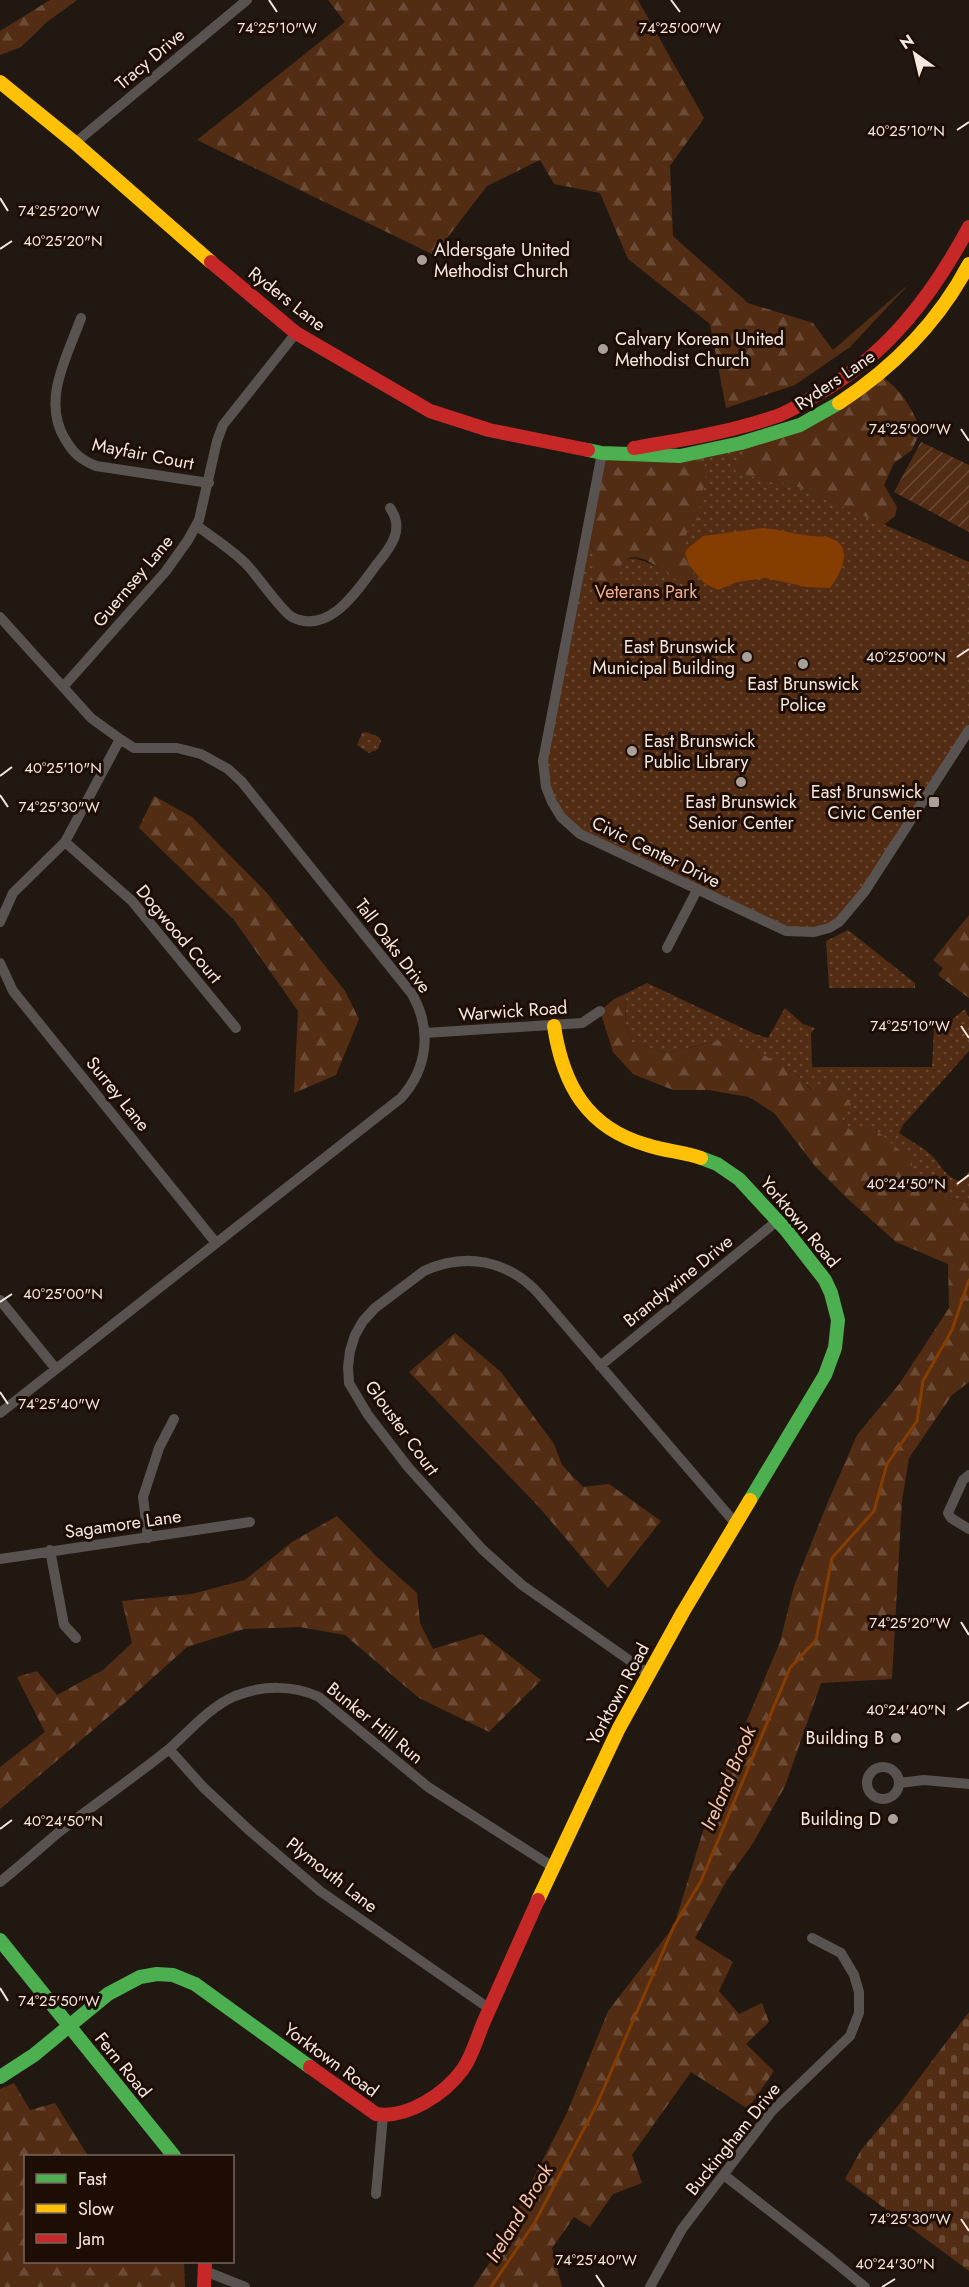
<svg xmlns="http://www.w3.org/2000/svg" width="969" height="2287" font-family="Jost,sans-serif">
<defs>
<pattern id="grass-dots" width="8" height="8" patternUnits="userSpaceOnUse" patternTransform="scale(1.5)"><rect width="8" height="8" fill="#532c14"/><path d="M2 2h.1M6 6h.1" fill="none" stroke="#6c4b36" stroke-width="1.8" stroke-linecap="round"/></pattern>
<pattern id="forest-firs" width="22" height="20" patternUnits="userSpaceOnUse" patternTransform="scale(1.5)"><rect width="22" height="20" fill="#532c14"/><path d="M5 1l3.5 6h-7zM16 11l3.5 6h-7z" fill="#6c4b36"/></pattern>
<pattern id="cemetery-stones" width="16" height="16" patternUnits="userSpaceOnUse" patternTransform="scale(1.5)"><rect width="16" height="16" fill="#532c14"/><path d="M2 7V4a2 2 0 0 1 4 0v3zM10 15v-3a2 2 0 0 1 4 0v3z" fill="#6c4b36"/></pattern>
<pattern id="garden-furrows" width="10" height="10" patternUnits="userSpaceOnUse" patternTransform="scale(1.5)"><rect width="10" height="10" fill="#532c14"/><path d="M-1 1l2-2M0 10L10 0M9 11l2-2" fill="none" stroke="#6c4b36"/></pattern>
</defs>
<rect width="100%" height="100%" fill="#221812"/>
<!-- grass -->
<path fill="url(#grass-dots)" d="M758,438L763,480L794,485L969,562V730L839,922L800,933L573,829L544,778L586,534L593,551V574L614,586C621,547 635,557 664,570L688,527L703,451Z
M366,732L379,737L381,741L378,749L369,753L357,745L362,733Z
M848,930L915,983V988H829L826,941Z
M647,983L755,1034L768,1038L785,1008L803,1024L815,1028L811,1033L812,1067H932L934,1027L944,1026L965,1009L969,1018V1051L903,1125L899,1133C909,1140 921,1146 930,1154C941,1163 945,1179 961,1181L969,1172V1202L951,1199L913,1183L850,1130L841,1117L796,1074L726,1039L666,1053L632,1042L626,1024L625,994Z"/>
<!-- forest -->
<path fill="url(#forest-firs)" d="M50,0H77L47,22L21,47L0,55V31Z
M328,0H638L704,118L670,166L673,236L748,303L813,323L833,350L909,284L850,347L795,385L726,408L710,324L628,259L600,193L554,184L540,160L487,186L434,255L197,140L345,22Z
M879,375C901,388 911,407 921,430L912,450L894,463L884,485L897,507L895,516L884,525L794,485L763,480L735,471L744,453L758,438L800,425Z
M703,451L706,475L697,521C680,534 680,554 694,571L691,581L681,583C654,566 624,533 614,586L606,592L599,591L593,574V551L586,534L602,453Z
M154,796L192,817L267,893L345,991L359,1019L336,1075L294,1093L298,1011L234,920L139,828Z
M969,915V998L938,975L943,968L933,960Z
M625,994L626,1024L632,1042L666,1053L726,1039L762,1054L796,1074L811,1089L836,1080L851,1105L841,1117L850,1130L875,1129L912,1161L913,1183L951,1199L969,1202V1382L952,1395L909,1458L902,1501L892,1679L821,1683L785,1786L753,1843L727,1880L695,1938L733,1962L719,1991L739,2014L762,2003L769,2022L746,2044L774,2071L748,2109L691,2072L632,2155L642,2183L613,2194L590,2227L574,2217L552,2248L562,2287H473L490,2262L567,2113L608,2011L674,1926L711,1805L780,1642L794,1586L828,1502L857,1435L900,1383L949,1308L948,1264L896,1242L850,1201L815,1166L774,1113L749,1097L708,1090H673L633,1074L613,1052L600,1011L614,999Z
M455,1333L501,1372L554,1444L562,1465L583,1487L609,1484L661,1521L608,1588L538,1506L409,1372Z
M337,1516L378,1558L417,1593L420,1623L433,1649L482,1634L541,1680L489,1732L419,1698L345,1635L300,1627L244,1629L187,1647L127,1701L0,1809V1767L45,1732L17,1677L37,1671L57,1695L103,1670L132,1643L122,1601L192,1594L245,1580L292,1542Z
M14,2083L30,2110L55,2103L88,2156H26V2262H184L185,2287H0V2089Z"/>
<!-- cemetery -->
<path fill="url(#cemetery-stones)" d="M969,2012V2271L845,2179L861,2150L901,2102Z"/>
<!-- garden -->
<path fill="url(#garden-furrows)" d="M921,442L969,465V532L894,492Z"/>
<!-- water -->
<path fill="#863d02" d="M763,528C777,529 791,533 805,535C812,537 821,536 828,537C856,545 841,573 830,588L807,587L765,578L737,582L718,590L704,583L689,565L685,553L688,548L703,536Z"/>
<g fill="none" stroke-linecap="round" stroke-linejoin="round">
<!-- stream -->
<path stroke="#863d02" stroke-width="3" d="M491,2287L535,2222L597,2104L674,1926L701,1881L790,1668L816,1640L832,1558L874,1511L887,1464L917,1421L923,1381L952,1330L969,1280"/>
<!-- street -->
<path stroke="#585350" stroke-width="10" d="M75,143L247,0
M81,318C68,355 41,400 65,439C73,453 81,460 96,466L209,483
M602,453L543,761L546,787L552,802L561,817L580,834L786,931L814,932L829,928L839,922L865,891L969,730
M196,525C213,538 233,550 247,565C257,575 282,612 292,617C330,636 358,589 377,564C391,547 405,529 390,508
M0,617L91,718L120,739L134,748H177L201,754L228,769L242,782L412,994C432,1029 428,1068 401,1098L0,1413
M63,687L166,571L188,540L199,520L217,441L223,425L296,333
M65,842L132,901L236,1028
M0,922L13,893L65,842L120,739
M667,948L697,890
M0,963L13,991L216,1243
M425,1033L582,1023L600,1011
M0,1300L56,1369
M600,1366L777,1221
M969,1475L963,1480L948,1513L951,1518L969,1529
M148,1538L143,1497L159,1448L174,1419
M50,1550L64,1625L76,1638
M0,1559L250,1522
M649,1674L522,1585L482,1549L408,1467L368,1415L349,1383L348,1367L350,1351L355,1335L363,1321L375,1308L424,1271C465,1252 508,1260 539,1294L736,1524
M169,1749L203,1787L250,1831L320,1891L490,2009
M867 1783a16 16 0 1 1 32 0a16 16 0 1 1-32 0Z
M899,1783L924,1780L969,1784
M0,1882C20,1866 39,1849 59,1832C95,1804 133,1778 168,1750C190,1731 208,1708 235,1696C262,1685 294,1685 319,1697L428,1787L553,1867
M724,2175L830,2258L865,2287
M376,2194L383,2116
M205,2271L245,2287
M650,2287L682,2229L772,2111L850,2036L859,2013V1992L854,1975L841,1953L812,1938"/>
<!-- fast -->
<path stroke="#4caf50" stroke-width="14" d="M588,450L602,453L680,456L741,443L800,425L839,403
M701,1158L717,1164L739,1179L786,1230L825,1280L831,1293L838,1320L835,1348L825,1375L750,1500
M0,1940L174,2156
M0,2077L34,2055L108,1994L140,1977L157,1974L173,1975L195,1984L310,2067"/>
<!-- slow -->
<path stroke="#ffc107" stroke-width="14" d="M0,82L75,143L211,262
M839,403C894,367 938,323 969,264
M554,1026C563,1085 587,1128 647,1145C665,1151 684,1152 701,1158
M538,1900L619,1728L683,1612L750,1500"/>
<!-- jam -->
<path stroke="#c62828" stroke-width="14" d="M211,262L296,333L430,411L489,430L588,450
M634,448C682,440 731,432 777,416C791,411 805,402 818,394C887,355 932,296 969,227
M310,2067L376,2114C407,2119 445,2094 463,2069C473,2055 478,2034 485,2019C503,1979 521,1939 538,1900
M204,2287L205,2262"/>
</g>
<!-- ticks -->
<path fill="none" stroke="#f5e8e1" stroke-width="2" d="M269,0L277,12M671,0L680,12M957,130L969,122M0,198L8,211M0,249L12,241M961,429L969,441M957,657L969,649M0,776L12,767M0,795L8,807M961,1026L969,1038M957,1184L969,1175M0,1302L12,1294M0,1392L8,1404M961,1622L969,1635M957,1710L969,1702M0,1829L12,1820M0,1988L8,2001M961,2219L969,2231M596,2275L604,2287M882,2287L895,2279"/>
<!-- markers -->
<g fill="#ab9f99" stroke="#1e0d05" stroke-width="2">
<circle cx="422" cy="260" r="6"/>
<circle cx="603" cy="349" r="6"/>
<circle cx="747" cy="657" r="6"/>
<circle cx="803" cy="664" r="6"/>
<circle cx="632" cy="751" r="6"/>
<circle cx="741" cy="782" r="6"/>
<rect x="928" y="796" width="12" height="12" rx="3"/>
<circle cx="896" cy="1738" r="6"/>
<circle cx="893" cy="1819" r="6"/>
</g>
<g text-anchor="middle" stroke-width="6" stroke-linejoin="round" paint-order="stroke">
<!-- street labels -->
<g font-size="18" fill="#f5e8e1" stroke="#1e0d05">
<text transform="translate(150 59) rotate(-40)" y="6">Tracy Drive</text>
<text transform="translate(287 299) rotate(38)" y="6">Ryders Lane</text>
<text transform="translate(835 380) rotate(-34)" y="6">Ryders Lane</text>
<text transform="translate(143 454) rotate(11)" y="6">Mayfair Court</text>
<text transform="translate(133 581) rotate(-50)" y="6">Guernsey Lane</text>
<text transform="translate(656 852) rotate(26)" y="6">Civic Center Drive</text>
<text transform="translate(179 934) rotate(50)" y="6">Dogwood Court</text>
<text transform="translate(393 946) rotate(53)" y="6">Tall Oaks Drive</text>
<text transform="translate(513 1011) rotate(-4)" y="6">Warwick Road</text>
<text transform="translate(118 1094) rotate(51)" y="6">Surrey Lane</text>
<text transform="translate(800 1222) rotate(50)" y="6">Yorktown Road</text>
<text transform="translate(678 1281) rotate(-39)" y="6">Brandywine Drive</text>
<text transform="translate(402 1428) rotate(54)" y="6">Glouster Court</text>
<text transform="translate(123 1524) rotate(-8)" y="6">Sagamore Lane</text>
<text transform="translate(618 1694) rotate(-62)" y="6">Yorktown Road</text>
<text transform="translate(375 1723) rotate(39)" y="6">Bunker Hill Run</text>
<text transform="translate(332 1875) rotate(38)" y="6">Plymouth Lane</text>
<text transform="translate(331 2060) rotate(36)" y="6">Yorktown Road</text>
<text transform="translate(123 2065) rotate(51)" y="6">Fern Road</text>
<text transform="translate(733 2139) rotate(-51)" y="6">Buckingham Drive</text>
</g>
<!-- poi labels -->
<g font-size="18" fill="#f5e8e1" stroke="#1e0d05" text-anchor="end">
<text x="434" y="256" text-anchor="start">Aldersgate United<tspan x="434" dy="21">Methodist Church</tspan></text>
<text x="615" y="345" text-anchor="start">Calvary Korean United<tspan x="615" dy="21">Methodist Church</tspan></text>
<text x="735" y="653">East Brunswick<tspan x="735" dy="21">Municipal Building</tspan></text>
<text x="803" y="690" text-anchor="middle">East Brunswick<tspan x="803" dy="21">Police</tspan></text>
<text x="644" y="747" text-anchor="start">East Brunswick<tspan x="644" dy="21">Public Library</tspan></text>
<text x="922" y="798">East Brunswick<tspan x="922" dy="21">Civic Center</tspan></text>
<text x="741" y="808" text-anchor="middle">East Brunswick<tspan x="741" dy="21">Senior Center</tspan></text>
<text x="884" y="1744">Building B</text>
<text x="881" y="1825">Building D</text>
</g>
<!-- park labels -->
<g font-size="18" fill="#f1ae89" stroke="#1e0d05">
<text x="646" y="598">Veterans Park</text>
</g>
<!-- water labels -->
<g font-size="20" font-style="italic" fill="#f3c5ad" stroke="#1e0d05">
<text transform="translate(728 1778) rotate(-67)" y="7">Ireland Brook</text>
<text transform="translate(519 2213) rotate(-59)" y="7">Ireland Brook</text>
</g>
</g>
<g font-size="15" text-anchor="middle" fill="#f5e8e1" stroke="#1e0d05" stroke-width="6" stroke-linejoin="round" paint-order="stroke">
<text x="277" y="33">74°25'10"W</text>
<text x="680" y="33">74°25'00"W</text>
<text x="906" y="136">40°25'10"N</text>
<text x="59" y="216">74°25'20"W</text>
<text x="63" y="246">40°25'20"N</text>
<text x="910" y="434">74°25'00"W</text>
<text x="906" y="662">40°25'00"N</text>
<text x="63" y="773">40°25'10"N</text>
<text x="59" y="812">74°25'30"W</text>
<text x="910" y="1031">74°25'10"W</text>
<text x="906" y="1189">40°24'50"N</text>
<text x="63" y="1299">40°25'00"N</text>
<text x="59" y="1409">74°25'40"W</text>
<text x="910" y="1628">74°25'20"W</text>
<text x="906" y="1715">40°24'40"N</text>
<text x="63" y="1826">40°24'50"N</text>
<text x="59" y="2006">74°25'50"W</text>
<text x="910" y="2224">74°25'30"W</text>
<text x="596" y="2265">74°25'40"W</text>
<text x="895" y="2269">40°24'30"N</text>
</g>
<!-- legend -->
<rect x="24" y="2155" width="210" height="108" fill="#1e0d05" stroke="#74655d" stroke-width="1.5"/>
<rect x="36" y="2174" width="30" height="9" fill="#4caf50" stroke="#74655d" stroke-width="1.5"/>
<text x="78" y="2185" font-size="18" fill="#f5e8e1">Fast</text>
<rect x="36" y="2204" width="30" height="9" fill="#ffc107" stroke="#74655d" stroke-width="1.5"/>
<text x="78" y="2215" font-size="18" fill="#f5e8e1">Slow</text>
<rect x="36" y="2234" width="30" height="9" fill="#c62828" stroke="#74655d" stroke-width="1.5"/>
<text x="78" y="2245" font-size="18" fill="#f5e8e1">Jam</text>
<!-- north arrow -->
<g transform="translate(915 54) rotate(326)" stroke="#1e0d05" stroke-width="4.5" paint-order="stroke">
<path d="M0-4.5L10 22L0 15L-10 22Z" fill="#f5e8e1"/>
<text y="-9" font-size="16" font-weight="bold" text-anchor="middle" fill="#f5e8e1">N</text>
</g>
</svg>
